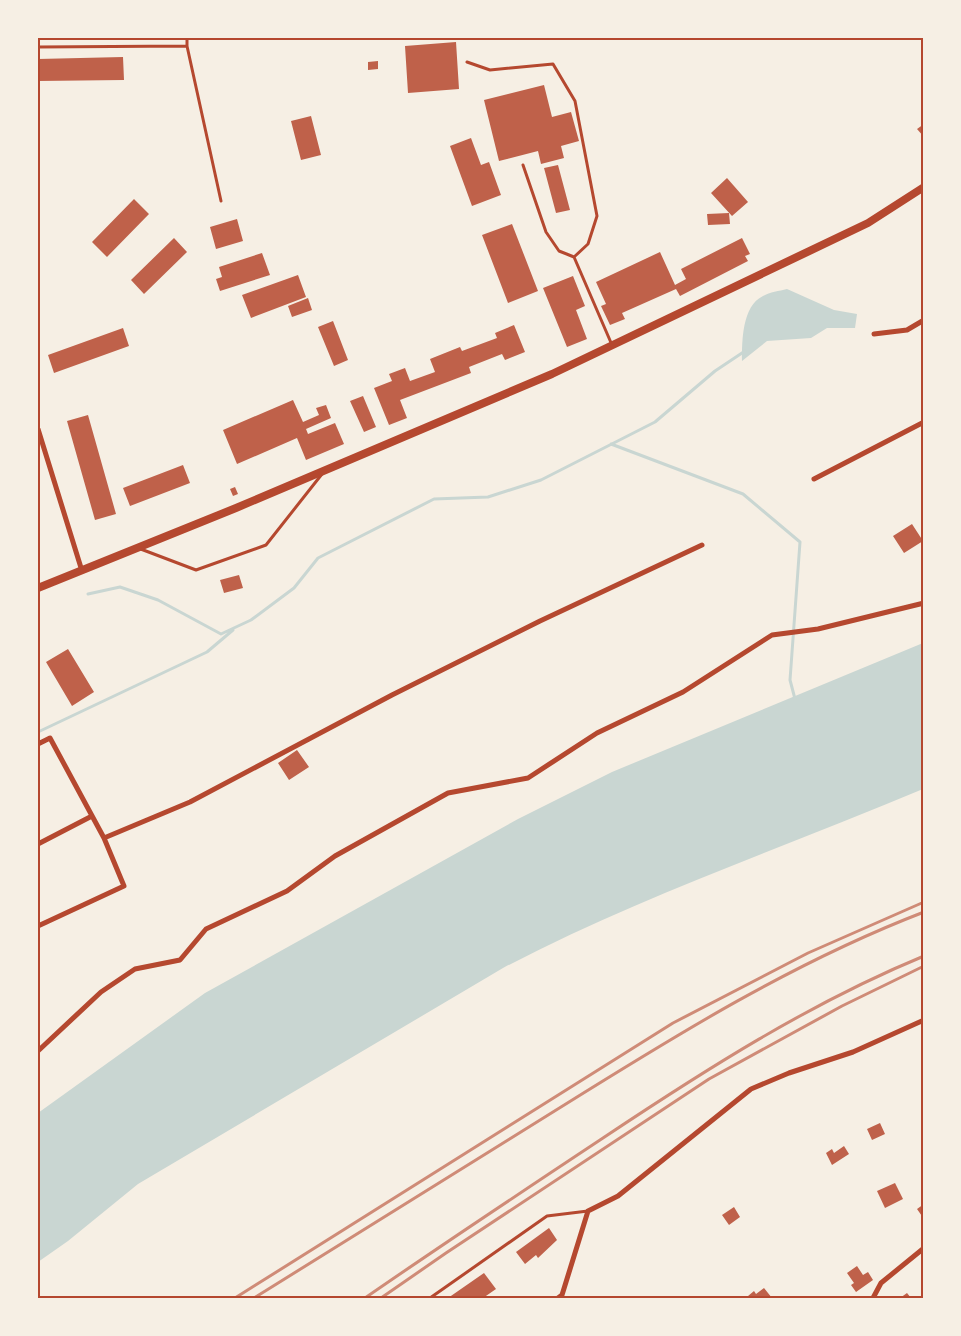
<svg xmlns="http://www.w3.org/2000/svg" width="961" height="1336" font-family="'Source Sans 3',sans-serif">
<rect width="100%" height="100%" fill="#f6efe4"/>
<!-- water -->
<path fill="#c9d6d2" d="M787,289L834,310L857,314L855,328H827L811,338L767,341L742,361C742,341 742,306 763,296C770,292 779,291 787,289Z
M923,643V789C783,848 638,897 503,968L138,1184L68,1241L38,1262V1113L205,993L518,819L612,772Z"/>
<g fill="none" stroke-linecap="round" stroke-linejoin="round">
<!-- stream -->
<path stroke="#c9d6d2" stroke-width="3" d="M611,444L743,494L800,542L790,680L795,699
M88,594L120,587L158,600L221,634L251,620L294,588L318,558L434,499L488,497L541,480L655,422L715,371L745,351
M38,732L207,652L233,630"/>
</g>
<!-- building -->
<path fill="#bf614a" d="M456,42L459,89L408,93L405,46Z
M123,57L124,80L38,81V59Z
M378,61V69L368,70V62Z
M544,85L552,117L571,112L579,141L561,146L564,158L541,164L538,151L499,161L484,100Z
M311,116L321,155L301,160L291,121Z
M924,124V137L917,129Z
M471,138L481,165L489,162L501,195L472,206L450,146Z
M558,165L570,210L556,213L544,168Z
M727,178L748,202L732,216L711,193Z
M134,199L149,214L107,257L92,242Z
M729,213L730,224L708,225L707,214Z
M237,219L243,241L216,249L210,227Z
M512,224L538,291L508,303L482,235Z
M174,238L187,252L144,294L131,280Z
M742,238L750,254L745,256L748,261L680,296L676,289L622,313L625,319L610,325L601,306L606,304L596,282L660,252L675,285L686,279L681,269Z
M262,253L270,275L220,291L216,279L222,277L219,267Z
M298,275L306,297L251,318L242,295Z
M573,276L585,306L576,310L587,339L567,347L543,288Z
M308,298L312,310L292,317L288,306Z
M333,321L348,360L334,366L318,327Z
M514,325L525,352L505,360L502,354L469,367L471,373L400,400L407,418L389,425L374,388L392,381L389,374L405,368L410,381L435,372L430,359L460,347L462,351L497,338L495,333Z
M123,328L129,346L54,373L48,355Z
M363,396L376,427L364,432L350,401Z
M293,400L303,422L319,415L316,408L326,405L331,418L306,429L308,434L335,423L344,444L306,460L297,438L237,464L223,430Z
M88,415L116,514L95,520L67,421Z
M183,465L190,483L130,506L123,488Z
M235,487L238,494L233,496L230,489Z
M912,524L923,541L904,553L893,536Z
M239,575L243,588L224,593L220,580Z
M68,649L94,692L72,706L46,662Z
M297,750L309,767L289,780L278,763Z
M880,1123L885,1134L872,1140L867,1129Z
M844,1146L849,1154L832,1165L826,1153L832,1149L834,1153Z
M895,1183L903,1199L885,1208L877,1191Z
M924,1204V1219L917,1209Z
M734,1207L740,1217L729,1225L722,1215Z
M549,1228L557,1240L538,1258L536,1255L525,1264L516,1252Z
M857,1266L863,1275L868,1272L873,1280L856,1292L851,1285L854,1283L847,1273Z
M484,1273L496,1289L483,1298H448Z
M764,1288L772,1298H750L748,1296L754,1291L756,1294Z
M907,1293L911,1298H900Z"/>
<g fill="none" stroke-linecap="round" stroke-linejoin="round">
<!-- service -->
<path stroke="#b5482f" stroke-width="3" d="M187,38V46L221,201
M38,47L187,46
M467,62L490,70L553,64L575,101L597,216L588,244L574,257L612,345
M523,165L546,232L559,251L574,257
M138,548L196,570L266,545L322,474
M430,1298L547,1216L588,1211"/>
<!-- minor -->
<path stroke="#b5482f" stroke-width="5" d="M874,334L907,330L924,320
M38,429L82,571
M814,479L924,422
M38,744L50,738L104,838L190,802L392,695L540,621L702,545
M38,844L92,816
M38,926L124,886L104,838
M38,1051L101,992L135,969L180,960L206,929L287,891L335,856L448,793L528,778L597,733L683,692L772,635L818,629L924,603
M558,1298L562,1295L588,1211L618,1196L751,1089L789,1073L853,1052L924,1020
M873,1298L881,1283L924,1248"/>
<!-- tertiary -->
<path stroke="#b5482f" stroke-width="8" d="M38,588L236,508L552,374L868,223L924,187"/>
<!-- rail -->
<path stroke="#cf8b77" stroke-width="3" d="M235,1298L673,1023L808,953L924,902
M254,1298C357,1235 459,1171 561,1107C678,1034 794,962 924,912
M365,1298C443,1244 523,1191 603,1138C705,1070 810,1003 924,956
M381,1298L446,1253L709,1079L842,1006L924,966"/>
</g>
<!-- border -->
<rect width="961" height="1336" fill="none" stroke="#f6efe4" stroke-width="78"/>
<rect x="39" y="39" width="883" height="1258" fill="none" stroke="#b5482f" stroke-width="2"/>
</svg>
